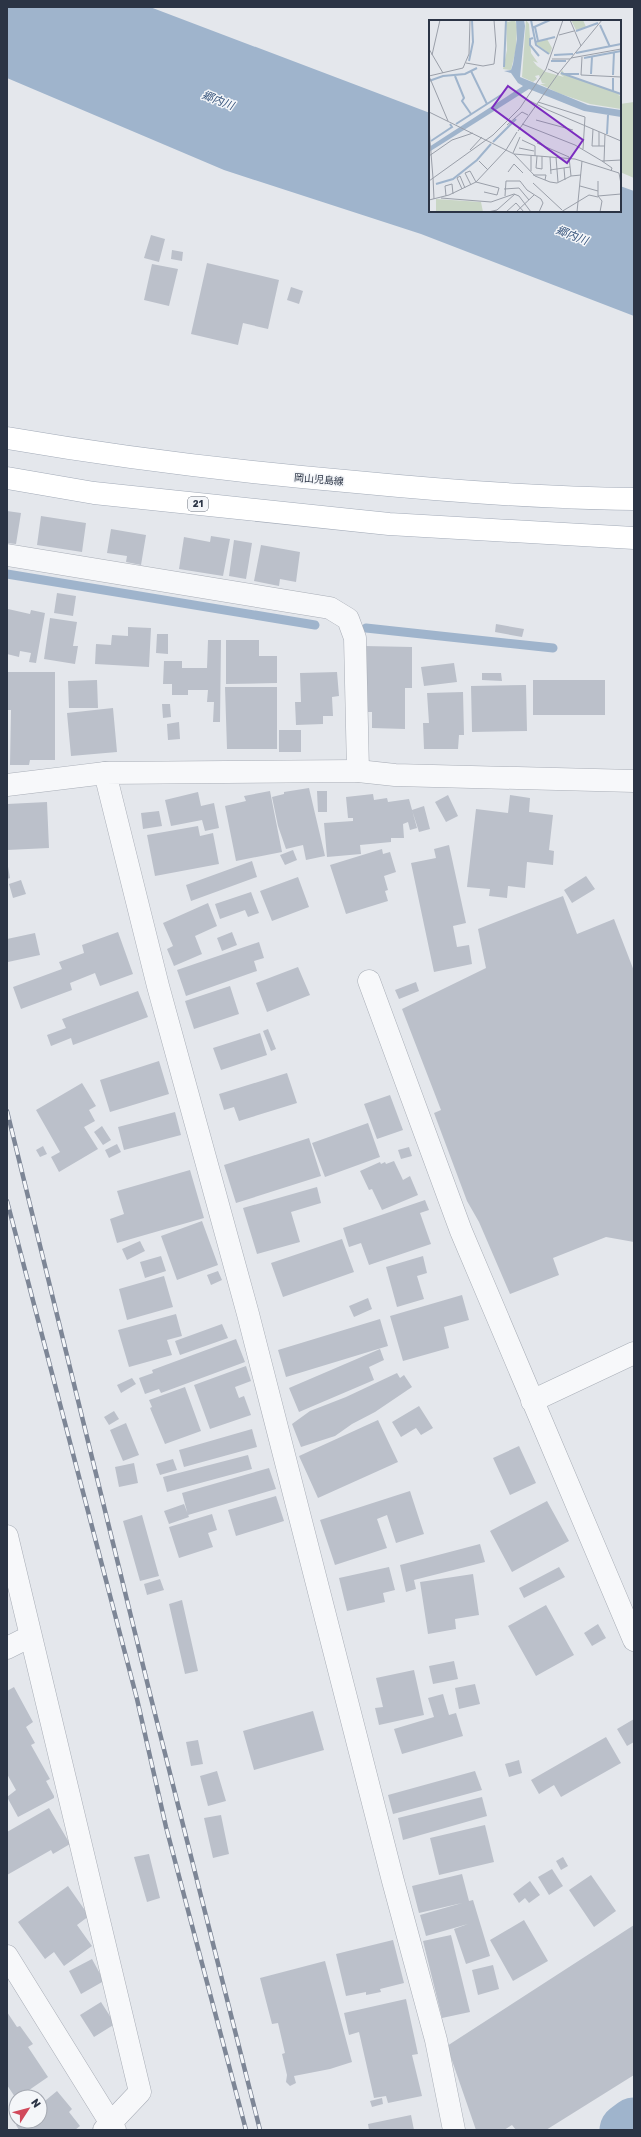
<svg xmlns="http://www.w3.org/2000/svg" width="641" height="2137" font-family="Rubik,'Noto Sans JP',sans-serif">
<rect width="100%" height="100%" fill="#e4e7ec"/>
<!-- green -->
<path fill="#c9d6c5" d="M634,102V178L620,172V104Z"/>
<!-- water -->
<path fill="#9fb4cc" d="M7,7H150L430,113V211H620V186L634,191V316L421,234L224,170L7,78Z"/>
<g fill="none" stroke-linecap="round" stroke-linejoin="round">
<!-- stream -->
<path stroke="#9fb4cc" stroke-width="9" d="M7,574L315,625
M366,628L553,648"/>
<!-- river -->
<path stroke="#9fb4cc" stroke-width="53" d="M626,2130L634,2124"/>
</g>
<!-- building -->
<path fill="#bbc0ca" d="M151,235L165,239L159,262L144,258Z
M172,250L183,252L182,261L171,259Z
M207,263L279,280L268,329L243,323L238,345L191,334Z
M152,264L178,269L169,306L144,300Z
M291,287L303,291L299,304L287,300Z
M7,511L21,513L16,544L7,543Z
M41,516L86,523L82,552L37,545Z
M111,529L146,535L141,565L126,562L127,556L107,553Z
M211,536L230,539L223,576L179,569L184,537L210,542Z
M234,540L252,543L246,579L229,576Z
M261,545L300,552L296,582L280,579L279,586L254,581Z
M57,593L76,596L73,616L54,613Z
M8,609L30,614L31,610L45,613L36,663L29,662L31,653L20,651L19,657L7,654Z
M50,618L77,622L73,646H78L75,664L44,659Z
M496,624L524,629L522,637L495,632Z
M128,627L151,628L149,667L95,664L96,644L111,645L112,635L128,636Z
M157,634H168V654L156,653Z
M208,640H221L220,722H213L214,702H207L208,690H188V695H172V684H163L164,661H182V668H207Z
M226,640H259V656H277V683L226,684Z
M364,646L412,647V688H405V729L372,728V712H363Z
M454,663L457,682L424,686L421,667Z
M7,672H55V760H30L29,765H10L11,710H7Z
M337,672L339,696L332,697L333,716H323V724L296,725L295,702H301L300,673Z
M482,673H501L502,681L482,680Z
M97,680L98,708H69L68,681Z
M533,680H605V715H533Z
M526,685L527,731L472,732L471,686Z
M225,687H277V749H227Z
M463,692L464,735H459L458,749H424L423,723H429L427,693Z
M162,704H170L171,717L163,718Z
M113,708L117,752L71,756L67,713Z
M179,722L180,739L168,740L167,724Z
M279,730H301V752H279Z
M309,788L325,856L306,860L303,845L286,849L278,826L272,797L284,794V792Z
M270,791L282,852L236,861L225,806L246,801L244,796Z
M317,791H327V812H318Z
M198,792L201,806L214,803L219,828L205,831L202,820L171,826L165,800Z
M373,794L374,800L387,798L388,802L409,799L417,828L410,830L408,822L403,824L404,838H391V842L360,845L361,854L327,857L324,823L353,821V818H348L346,797Z
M448,795L458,816L446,822L435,802Z
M510,795L530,798L529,812L553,815L549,850L554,851L553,865L527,862L525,888L508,886L507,898L489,896L490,889L467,887L476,809L508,813Z
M47,802L49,848L7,850V804Z
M424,806L430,829L419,832L412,810Z
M159,811L162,826L143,829L141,813Z
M198,826L200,836L213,833L219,864L155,876L147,835Z
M449,845L466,923L453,926L457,947L469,945L472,964L434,972L411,863L436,858L434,849Z
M382,849L383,854L390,852L396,872L384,876L388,890L385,891L388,901L346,914L330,865Z
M293,850L297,860L285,865L280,855Z
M7,861L10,878L7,879Z
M252,861L257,877L191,901L186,885Z
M586,876L595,889L572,903L564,890Z
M298,877L309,907L272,921L260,891Z
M21,880L26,894L13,898L9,884Z
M251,892L259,913L248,917L245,910L220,919L215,904Z
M563,896L577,934L614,919L634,971V1242L606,1237L553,1258L559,1275L510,1294L479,1222L467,1201L434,1113L441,1110L402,1009L486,968L478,929Z
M208,903L217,926L195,936L202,954L174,966L167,949L173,946L163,923Z
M118,932L133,974L100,986L95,973L70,983L72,990L21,1009L13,987L62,969L59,962L84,953L82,945Z
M232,932L237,945L222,951L217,938Z
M35,933L40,955L8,962L7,939Z
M259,942L264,958L254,961L257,971L186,996L177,970Z
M298,967L310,995L267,1012L256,983Z
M416,982L419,991L399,999L395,990Z
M230,986L239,1014L194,1029L185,1001Z
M138,991L148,1017L73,1045L71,1038L51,1046L47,1035L66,1028L62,1019Z
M268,1029L276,1049L271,1051L263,1031Z
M260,1033L267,1055L221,1070L213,1048Z
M159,1061L169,1094L110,1112L100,1080Z
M287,1073L297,1103L239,1121L234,1107L224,1110L219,1094Z
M82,1083L96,1106L89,1110L95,1121L84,1127L98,1149L59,1172L51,1157L60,1152L36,1110Z
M390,1095L403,1130L377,1139L364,1104Z
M175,1112L181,1135L124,1150L118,1127Z
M368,1123L380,1157L325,1177L312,1143Z
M102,1126L111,1140L103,1145L94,1132Z
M309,1138L321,1176L236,1203L224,1165Z
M117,1144L121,1152L109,1158L105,1150Z
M43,1146L47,1154L40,1157L36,1150Z
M409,1147L412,1156L401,1159L398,1150Z
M394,1161L403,1180L410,1176L418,1195L382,1210L372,1189L369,1190L360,1171L380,1162L381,1164L385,1162L386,1164Z
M190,1170L204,1218L117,1243L110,1219L124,1214L117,1191Z
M317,1187L321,1203L291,1212L300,1242L257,1254L243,1208Z
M425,1200L429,1210L420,1213L431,1244L369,1265L361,1243L349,1247L343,1228Z
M202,1221L218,1265L177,1280L161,1236Z
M342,1239L354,1272L283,1297L271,1263Z
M140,1241L145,1251L127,1260L122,1249Z
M161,1256L166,1271L145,1278L140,1262Z
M423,1256L427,1273L417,1276L424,1299L397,1307L386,1267Z
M218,1271L222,1280L211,1285L207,1275Z
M164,1276L173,1307L127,1320L119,1289Z
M462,1295L469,1320L444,1327L449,1348L403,1361L390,1316Z
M368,1298L372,1309L354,1317L349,1306Z
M176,1314L182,1336L167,1340L172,1355L129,1367L118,1330Z
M380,1319L388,1346L286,1377L278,1350Z
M222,1324L228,1338L180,1355L175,1341Z
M236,1339L245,1362L161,1393L159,1389L145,1394L139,1378L153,1373L152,1370Z
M380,1349L384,1360L369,1367L374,1380L299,1412L289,1388Z
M246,1366L251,1381L235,1387L239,1398L244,1396L251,1415L210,1429L194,1385Z
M397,1373L400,1378L404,1375L412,1387L375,1412L352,1424L335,1436L301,1447L292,1424L310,1411L346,1397Z
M132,1378L136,1384L121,1393L117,1385Z
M185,1387L201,1431L165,1444L150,1408L152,1407L149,1400Z
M419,1406L433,1428L421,1435L416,1428L401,1437L392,1422Z
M114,1411L119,1419L109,1425L104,1417Z
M378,1420L398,1462L318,1498L299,1456Z
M126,1423L139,1455L123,1461L110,1430Z
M252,1429L257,1447L184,1467L179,1450Z
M519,1446L536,1483L510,1495L493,1458Z
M248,1455L252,1469L167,1492L163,1477Z
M173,1459L177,1470L160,1475L156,1464Z
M134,1463L138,1483L119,1487L115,1467Z
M269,1468L276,1489L188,1515L182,1493Z
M410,1491L424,1534L396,1543L387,1515L377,1519L387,1548L335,1565L320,1520Z
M276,1496L284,1521L236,1536L228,1510Z
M547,1501L569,1541L512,1572L490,1531Z
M184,1504L189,1517L169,1524L164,1511Z
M212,1514L217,1530L208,1533L213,1547L179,1558L169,1527Z
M142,1515L159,1576L140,1581L123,1521Z
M480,1544L485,1562L414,1580L416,1589L406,1592L400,1565Z
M389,1567L395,1590L383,1593L385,1602L347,1611L339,1578Z
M559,1567L565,1577L524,1598L519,1588Z
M473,1574L479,1615L455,1619L456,1629L428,1634L420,1582Z
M160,1579L164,1590L147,1595L144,1584Z
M182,1600L198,1671L185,1674L169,1604Z
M546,1605L574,1655L536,1676L508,1626Z
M598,1624L606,1638L592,1646L584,1633Z
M454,1661L458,1679L433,1684L429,1666Z
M414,1670L424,1715L379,1725L375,1708L383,1707L376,1678Z
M475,1684L480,1704L459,1709L455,1688Z
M14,1687L33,1722L26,1727L35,1743L31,1745L50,1779L46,1781L54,1796V1798L18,1817L7,1797L16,1790L7,1774V1691Z
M443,1694L449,1715L456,1713L463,1736L402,1754L394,1729L434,1717L428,1698Z
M313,1711L324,1750L254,1770L243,1731Z
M634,1719V1742L627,1746L617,1729Z
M606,1737L621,1763L561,1797L554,1785L539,1794L531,1780Z
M198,1740L203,1764L191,1766L186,1742Z
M519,1760L522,1773L509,1777L505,1764Z
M217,1771L226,1801L208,1806L200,1776Z
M475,1771L482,1790L393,1814L388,1795Z
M482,1797L487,1816L403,1840L398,1818Z
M49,1808L70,1844L53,1854L51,1850L7,1875V1832Z
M221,1815L229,1854L213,1858L204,1818Z
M485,1825L494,1862L439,1875L430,1838Z
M149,1854L160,1898L147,1902L134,1857Z
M563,1857L568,1866L561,1870L556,1861Z
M552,1869L563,1886L549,1895L538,1877Z
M462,1874L469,1901L473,1900L490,1956L466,1964L454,1929L468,1924L426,1936L420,1915L462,1903L419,1913L412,1886Z
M591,1875L616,1911L594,1927L569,1890Z
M530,1881L540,1895L529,1903L525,1898L519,1903L513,1894Z
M68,1886L89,1916L77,1925L92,1946L64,1966L54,1952L45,1959L18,1922Z
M524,1920L548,1961L513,1981L490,1940Z
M634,1925V2075L546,2130H516L512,2125L504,2130H476L447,2046Z
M451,1935L470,2012L442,2018L423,1941Z
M393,1940L404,1983L380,1989L381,1992L366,1995V1992L346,1996L336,1954Z
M92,1959L104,1981L81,1994L69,1971Z
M325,1961L352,2062L330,2069L294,2076L296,2083L290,2086L286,2082L287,2075L282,2054L285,2053L278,2023L272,2024L260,1978Z
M493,1965L499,1989L478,1995L472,1970Z
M406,1999L418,2054L412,2055L422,2096L388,2103L386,2096L374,2098L359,2032L349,2035L344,2013Z
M101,2002L115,2024L94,2037L80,2015Z
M7,2012L17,2027L20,2026L33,2044L28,2047L48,2077L19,2097H15L7,2085Z
M57,2091L72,2109L69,2112L80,2126L75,2130H19L16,2125L21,2121H40V2105Z
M382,2098L383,2104L372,2107L370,2101Z
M411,2115L414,2130H369L368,2124Z"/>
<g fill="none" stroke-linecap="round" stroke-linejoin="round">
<defs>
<path id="minor" d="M7,555L330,608L348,619L355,638L358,771
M7,785L105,773
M369,981L461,1231L634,1640
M532,1401L634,1353
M7,1536L140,2092L104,2130
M7,1648L31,1636
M7,1956L115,2130"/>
<path id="tertiary" d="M454,2130L436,2040L393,1881L248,1314L158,986L105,773L358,771L395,775L634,781"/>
<path id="primary" d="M7,438C123,458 239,472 356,482C448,491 541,498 634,499
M7,478L94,493L389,524L634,538"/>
</defs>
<!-- minor casing -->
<use href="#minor" stroke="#a9aeb7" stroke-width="23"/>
<!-- tertiary casing -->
<use href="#tertiary" stroke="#a9aeb7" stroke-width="23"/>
<!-- primary casing -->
<use href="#primary" stroke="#a3abb8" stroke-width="23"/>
<!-- minor -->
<use href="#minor" stroke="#f7f8fa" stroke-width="22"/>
<!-- tertiary -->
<use href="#tertiary" stroke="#f7f8fa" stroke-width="22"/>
<!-- primary -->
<use href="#primary" stroke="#fff" stroke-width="22"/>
<defs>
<path id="rail" d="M7,1111L150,1694L260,2130
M7,1201L137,1699L166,1827L246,2130"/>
</defs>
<!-- rail casing -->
<use href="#rail" stroke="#7d8696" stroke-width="4.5"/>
<!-- rail -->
<use href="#rail" stroke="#f4f6f9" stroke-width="3" stroke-dasharray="9" stroke-linecap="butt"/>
</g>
<g text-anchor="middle" stroke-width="3" stroke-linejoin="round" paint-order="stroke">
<!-- shield labels -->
<rect fill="#f4f6f9" stroke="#676e7b" stroke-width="1" x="188" y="497" width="20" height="14" rx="3"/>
<g font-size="9" font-weight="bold" fill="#2b3445">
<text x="198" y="507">21</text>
</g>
<!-- street labels -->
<g font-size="10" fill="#2b3445" stroke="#f4f6f9">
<text transform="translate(319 479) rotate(5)" y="4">岡山児島線</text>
</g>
<!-- water labels -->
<g font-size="11" font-style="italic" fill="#34527a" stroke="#f4f6f9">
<text transform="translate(218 100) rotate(21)" y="4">郷内川</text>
<text transform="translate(572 235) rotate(21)" y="4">郷内川</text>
</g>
</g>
<!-- overview -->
<g transform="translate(429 20)">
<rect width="192" height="192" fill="#e4e7ec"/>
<path d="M77,0L79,2L86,0L88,7L87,29L82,50L74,49L78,30ZM97,0L100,4L102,33L109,43L104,41L108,46L117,52L135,57L131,54L133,50L136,55L192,74L189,75L192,76V89L161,84L129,73L111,64H117L113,63L110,55L106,56L108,59L104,62L93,57ZM142,0H154L157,7L147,10ZM118,19L123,28L121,34L106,23ZM7,179L52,182L54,192H7Z" fill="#c9d6c5"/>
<path d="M87,0H95L96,6L91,57L159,85L192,90V97L155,91L100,69L0,132V127L94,66L89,63L82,53L75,51L82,50L84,44L88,19Z" fill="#9fb4cc"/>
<path fill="none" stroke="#9fb4cc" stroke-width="2" d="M102,0L107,25L120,34M171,5L181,27M106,7L109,21M103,8L121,0M147,11L169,3M104,18L101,19V25L110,36M106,22L126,17M147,33L192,24M125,35L144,34M155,38L192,31M40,41L44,22L43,0M122,41H137M75,47L77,0M42,51L58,84M132,53L192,74M135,54H150M162,54L163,37M184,55L185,32M26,56L35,78L33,81L42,94M0,61L14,56L36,54L48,48M184,71V58M27,104L72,75M178,114L179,95M2,121L23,107L21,104M64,122L87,99M7,164L24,159L48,140L62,124"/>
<path fill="none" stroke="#9a9fa9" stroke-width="1" d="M141,0L152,26M130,15L145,11M0,29L14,53M3,35L11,0M153,37L152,55L192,57M142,38L192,29M123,39H141M37,43L54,46L65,44L67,26L65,0M119,49L130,54M0,56L34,48L40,34L41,0M0,56L19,101M97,79L119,90L192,121M109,82L156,97L154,129M0,92L85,134L146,139L190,153L192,164M107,100L144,110M93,104L146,125L173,141L192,140M78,105L93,92L99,95M0,108L4,158M164,109L163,126H176M89,111L129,54L173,0M93,120L106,126V136M108,123L140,137L142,156M170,126V112M90,128L105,131M41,130L53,117M84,133L91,117M85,134L106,156L121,162L128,163L142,156L152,155M0,136L23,120L44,113M108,136L107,148L113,149V136M121,137L122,154M127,137L129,162M50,141L59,150M173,141L183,148L182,151M175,142L176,114M135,148L136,160M121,150L141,147M102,151V136M79,152L85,144L94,153M104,155H117L116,160M4,158L5,179M0,161L64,115L91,88L117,49L134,0M169,161V176L173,181L171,192M47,162L70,168L68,175L55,172M104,163L133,190M42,165L36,153L41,151L47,162M151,166L169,171M33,169L28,158L31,156L36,168M75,169L90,168L100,180M17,176L16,166L23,164L24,174M76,176L77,161H91L98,170L112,179L114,183L110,192M169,176L192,174M12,178L62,182L85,174L90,176L102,192M0,180L20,175L47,162L77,130L88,112M59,192L68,190L86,174M77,192L87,183L95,192M87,192L105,175M132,192L160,175L169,177M148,192L153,141"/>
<path fill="#7b2cbf" fill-opacity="0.15" stroke="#7b2cbf" stroke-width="2" d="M79,66L154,120L138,143L63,88Z"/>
<rect width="192" height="192" fill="none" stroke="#2b3445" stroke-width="2"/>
</g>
<!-- border -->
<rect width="641" height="2137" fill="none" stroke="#2b3445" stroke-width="16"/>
<!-- north arrow -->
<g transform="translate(28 2109) rotate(54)"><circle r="19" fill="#f4f6f9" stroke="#a4a8b1"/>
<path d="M0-3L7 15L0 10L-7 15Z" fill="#d1495b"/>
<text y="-6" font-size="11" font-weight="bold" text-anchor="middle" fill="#2b3445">N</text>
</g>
</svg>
